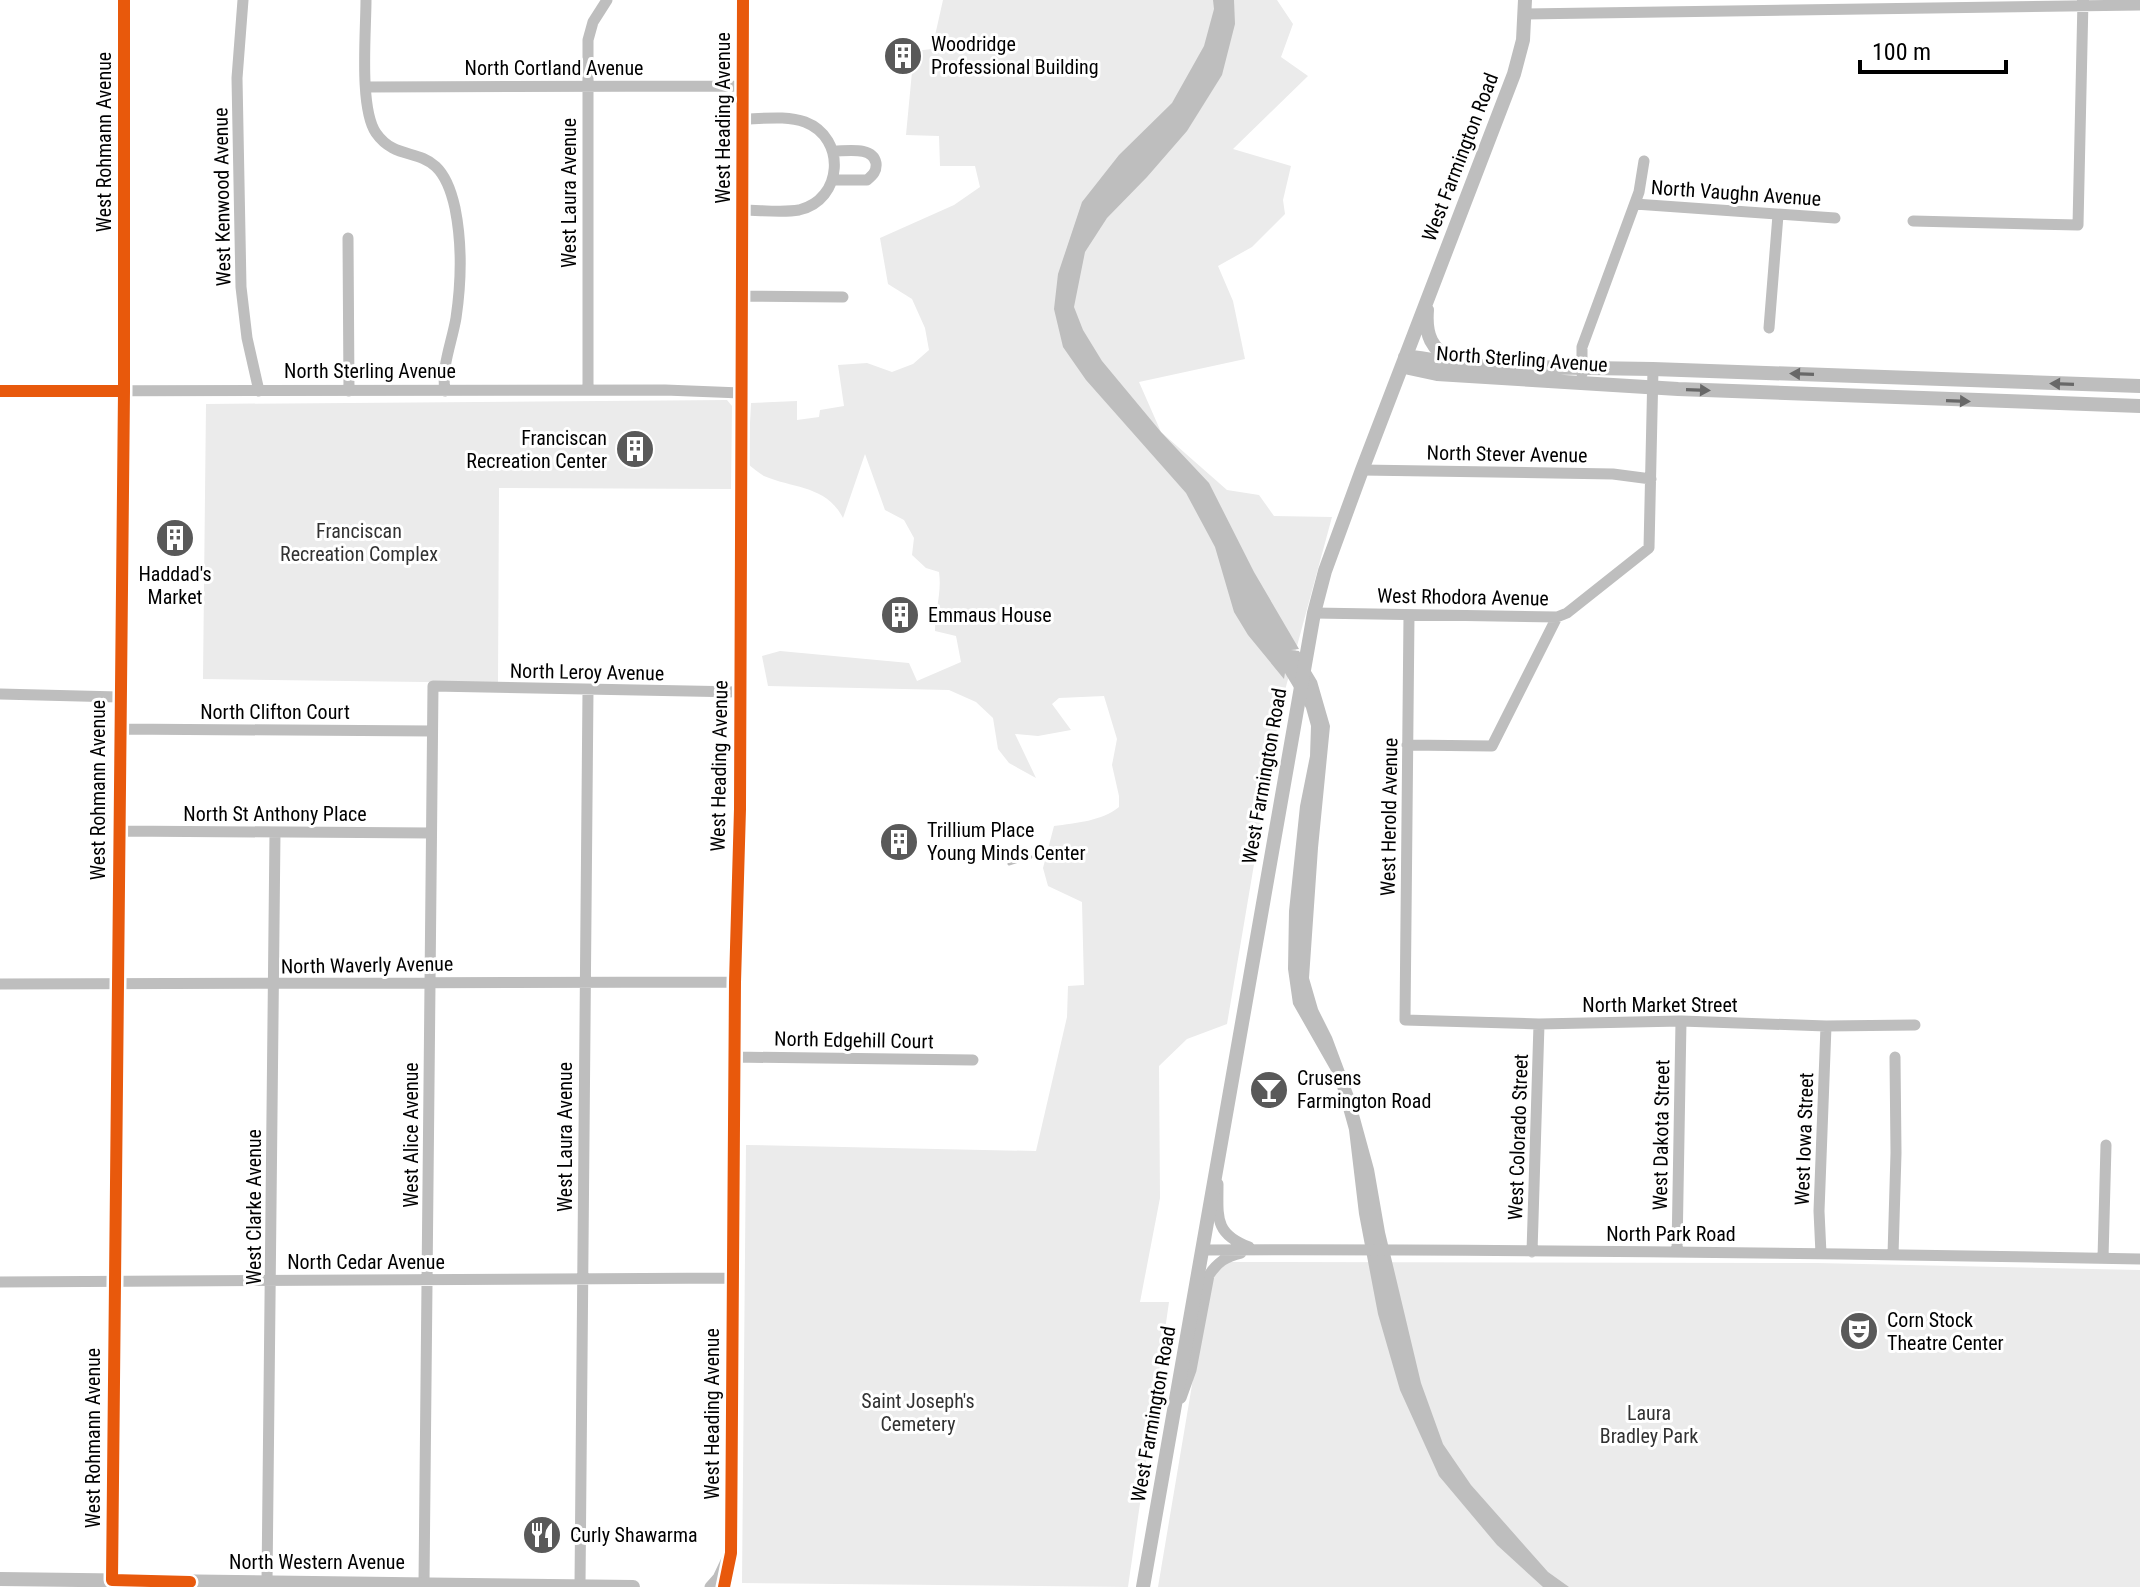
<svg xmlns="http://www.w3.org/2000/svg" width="2140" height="1587" font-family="'Roboto Condensed',sans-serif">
<rect width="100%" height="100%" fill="#fff"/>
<!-- green -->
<path fill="#ebebeb" d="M943,0H1277L1293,24L1281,57L1308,76L1233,149L1291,166L1283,200L1285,214L1252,247L1218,266L1233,301L1245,359L1139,382L1161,432L1227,490L1259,495L1274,516L1332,517L1281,705L1227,1024L1187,1039L1159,1066L1160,1198L1140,1302H1169L1128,1587L742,1583L746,1145L1036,1151L1067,1017L1068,986L1084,985L1082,902L1048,886L1043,868L1054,826C1076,823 1102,821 1119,807V796L1112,765L1117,739L1104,696L1059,698L1052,704L1071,730L1038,736L1015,734L1036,778L1009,763L998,749L993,718L976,702L949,690L768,686L762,656L780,651L909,663L917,681L961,662L956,636L935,631C935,610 942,593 939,572L926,568L912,555L914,538L904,520L885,510L865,454L843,518C826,485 794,489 764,476C759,473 753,468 748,464L751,403L797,401V420L819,417L820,410L844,406L838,365L867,363L892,372L913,364L929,350L925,328L912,299L888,284L880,238L954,205L980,187L975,166H940L939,136L906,135L914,51L932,49Z
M727,400L732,406L731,489L499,488L498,683L203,679L206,404Z
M1229,1262L1817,1263L2140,1270V1587H1158L1210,1278Z"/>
<!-- water -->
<path fill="#bebebe" d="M1213,0H1234L1235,24L1222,75L1187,131L1147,177L1107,218L1085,252L1074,307L1083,330L1102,361L1161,432L1209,483L1254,572L1299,649L1291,650L1299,651L1317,681L1330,726L1318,848L1309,978L1318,1009L1332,1037L1354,1096L1374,1169L1385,1232L1421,1383L1443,1444L1471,1485L1548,1572L1569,1587H1543L1497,1545L1439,1476L1400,1390L1378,1314L1359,1214L1349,1130L1334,1076L1293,1004L1288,969L1289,911L1300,806L1310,756L1311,726L1306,708L1285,673L1284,679L1248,635L1234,612L1215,547L1186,493L1086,380L1063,347L1054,309L1058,274L1082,202L1119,155L1172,103L1204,46L1214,9Z"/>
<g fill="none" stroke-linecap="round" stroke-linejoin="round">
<!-- stream -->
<path stroke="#bebebe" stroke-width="3" d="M1009,864L1031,857"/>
<!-- minor -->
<path stroke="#bebebe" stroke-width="11" d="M243,0L237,78L241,287L247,338L259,391
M366,0C366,32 359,108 376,133C402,170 439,135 455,208C462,243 461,284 456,318C452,342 441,367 445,391
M1525,14L2140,5
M366,87L743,86
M743,119C762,119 786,115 805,122C847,138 843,200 799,210C782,213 760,210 743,210
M832,180H867C873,175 877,171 876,163C873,146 847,151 834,151
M1635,204L1835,218
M1913,221L2078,225L2083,0
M348,238L349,391
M743,296L843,297
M1769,328L1778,215
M1582,374V347L1639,192L1644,161
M588,390V40L593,22L607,0
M0,391L665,390L741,393
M1362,470L1613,474L1651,479
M1314,613L1557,617L1567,613L1649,548L1653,369
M1409,615L1405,1020L1539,1024L1681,1021L1826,1026L1915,1025
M0,694L119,697
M118,729L432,731
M1407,745L1492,746L1557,617
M118,831L431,833
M0,984L735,982
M734,1057L973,1060
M1218,1184C1218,1217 1214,1234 1249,1247
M1202,1250C1515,1249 1827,1253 2140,1259
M1677,1250L1681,1021
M1532,1252L1539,1024
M1821,1254L1819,1211L1826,1026
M1893,1255L1896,1153L1895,1057
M2103,1258L2106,1145
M0,1282L733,1278
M1181,1398L1191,1370L1209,1275C1217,1263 1226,1256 1241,1253
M112,1580L124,391V0
M267,1582L275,832
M424,1583L433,686L740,692
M580,1585L588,690
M710,1587L718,1578L726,1561
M724,1587L731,1553L735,982L740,809L743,0"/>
<!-- major -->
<path stroke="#bebebe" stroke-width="14" d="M1427,310C1425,334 1431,351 1454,360
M1405,357L1409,368L1437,374L1678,389L2140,406
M1405,357C1427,356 1446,365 1468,366L1653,369L2140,386
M0,1579L633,1587
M1143,1587L1314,613L1325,571L1362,470L1514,74L1523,40L1525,0"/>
<defs>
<path id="cycleway" d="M124,0V391L112,1580L190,1582
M0,391H124
M724,1587L731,1553L735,982L740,809L743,0"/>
</defs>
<!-- cycleway casing -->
<use href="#cycleway" stroke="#fff" stroke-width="17"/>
<!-- cycleway -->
<use href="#cycleway" stroke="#e8590c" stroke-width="12"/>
</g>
<!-- one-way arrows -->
<defs><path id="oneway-solid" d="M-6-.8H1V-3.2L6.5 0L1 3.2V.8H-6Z" transform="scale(2)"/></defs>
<g fill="#686868">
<use href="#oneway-solid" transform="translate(1802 374) rotate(-178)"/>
<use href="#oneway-solid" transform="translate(2062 384) rotate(-178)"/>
<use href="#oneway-solid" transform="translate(1698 390) rotate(2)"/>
<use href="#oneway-solid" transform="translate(1958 401) rotate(2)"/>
</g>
<!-- icons -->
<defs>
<symbol id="building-disc" viewBox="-11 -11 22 22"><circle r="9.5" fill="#595959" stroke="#fff"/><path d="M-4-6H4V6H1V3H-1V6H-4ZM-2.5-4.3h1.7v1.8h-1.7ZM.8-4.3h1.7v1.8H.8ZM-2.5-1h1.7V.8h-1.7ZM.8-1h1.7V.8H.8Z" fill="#fff"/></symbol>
<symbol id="bar-disc" viewBox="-11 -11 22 22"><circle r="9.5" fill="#595959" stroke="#fff"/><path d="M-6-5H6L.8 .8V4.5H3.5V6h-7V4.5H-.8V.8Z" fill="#fff"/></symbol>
<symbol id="theatre-disc" viewBox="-11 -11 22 22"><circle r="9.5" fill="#595959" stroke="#fff"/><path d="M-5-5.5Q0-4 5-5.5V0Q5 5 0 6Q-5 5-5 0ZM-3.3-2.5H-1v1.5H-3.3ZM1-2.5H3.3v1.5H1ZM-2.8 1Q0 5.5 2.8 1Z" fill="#fff"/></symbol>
<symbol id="restaurant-disc" viewBox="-11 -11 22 22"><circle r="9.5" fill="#595959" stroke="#fff"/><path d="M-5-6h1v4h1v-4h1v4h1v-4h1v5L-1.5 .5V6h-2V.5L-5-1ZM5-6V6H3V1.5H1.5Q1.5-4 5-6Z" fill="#fff"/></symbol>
</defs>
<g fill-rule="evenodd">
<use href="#building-disc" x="881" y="34" width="44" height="44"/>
<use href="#building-disc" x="613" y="427" width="44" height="44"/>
<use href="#building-disc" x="153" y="516" width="44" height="44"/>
<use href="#building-disc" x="878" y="593" width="44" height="44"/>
<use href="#building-disc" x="877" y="820" width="44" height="44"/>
<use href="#bar-disc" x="1247" y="1068" width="44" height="44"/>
<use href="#theatre-disc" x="1837" y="1309" width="44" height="44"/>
<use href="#restaurant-disc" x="520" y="1513" width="44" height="44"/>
</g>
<g text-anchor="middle" stroke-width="6" stroke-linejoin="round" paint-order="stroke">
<!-- poi labels -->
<g font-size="20" fill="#000" stroke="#fff" text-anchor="start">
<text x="931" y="51">Woodridge<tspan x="931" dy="23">Professional Building</tspan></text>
<text x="607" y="445" text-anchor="end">Franciscan<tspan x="607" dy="23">Recreation Center</tspan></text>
<text x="175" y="581" text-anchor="middle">Haddad's<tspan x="175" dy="23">Market</tspan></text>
<text x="928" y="622">Emmaus House</text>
<text x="927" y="837">Trillium Place<tspan x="927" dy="23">Young Minds Center</tspan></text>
<text x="1297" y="1085">Crusens<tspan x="1297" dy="23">Farmington Road</tspan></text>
<text x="1887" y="1327">Corn Stock<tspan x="1887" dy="23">Theatre Center</tspan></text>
<text x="570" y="1542">Curly Shawarma</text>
</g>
<!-- street labels -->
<g font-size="20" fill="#000" stroke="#fff">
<text x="554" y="75">North Cortland Avenue</text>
<text transform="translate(723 118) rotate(-90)" y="7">West Heading Avenue</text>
<text transform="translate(104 142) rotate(-90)" y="7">West Rohmann Avenue</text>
<text transform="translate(1460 157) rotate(-69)" y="7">West Farmington Road</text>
<text transform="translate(569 193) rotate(-90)" y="7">West Laura Avenue</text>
<text transform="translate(1736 193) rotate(4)" y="7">North Vaughn Avenue</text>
<text transform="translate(222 197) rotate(-91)" y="7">West Kenwood Avenue</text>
<text transform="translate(1522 359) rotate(4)" y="7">North Sterling Avenue</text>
<text x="370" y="378">North Sterling Avenue</text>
<text transform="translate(1507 454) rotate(1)" y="7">North Stever Avenue</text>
<text transform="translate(1463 597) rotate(1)" y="7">West Rhodora Avenue</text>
<text transform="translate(587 672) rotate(1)" y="7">North Leroy Avenue</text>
<text x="275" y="719">North Clifton Court</text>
<text transform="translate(719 766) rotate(-89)" y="7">West Heading Avenue</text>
<text transform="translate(1264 776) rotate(-80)" y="7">West Farmington Road</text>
<text transform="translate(98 790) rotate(-90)" y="7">West Rohmann Avenue</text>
<text x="275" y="821">North St Anthony Place</text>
<text transform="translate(1389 817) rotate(-89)" y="7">West Herold Avenue</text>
<text transform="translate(367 965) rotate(-1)" y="7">North Waverly Avenue</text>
<text x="1660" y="1012">North Market Street</text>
<text transform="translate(854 1040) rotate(1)" y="7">North Edgehill Court</text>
<text transform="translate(411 1135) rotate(-90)" y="7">West Alice Avenue</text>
<text transform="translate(1661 1135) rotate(-89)" y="7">West Dakota Street</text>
<text transform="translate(565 1137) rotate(-90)" y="7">West Laura Avenue</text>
<text transform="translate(1518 1137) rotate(-88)" y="7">West Colorado Street</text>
<text transform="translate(1804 1139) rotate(-88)" y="7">West Iowa Street</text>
<text transform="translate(254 1207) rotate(-90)" y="7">West Clarke Avenue</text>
<text x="1671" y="1241">North Park Road</text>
<text x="366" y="1269">North Cedar Avenue</text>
<text transform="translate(712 1414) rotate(-90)" y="7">West Heading Avenue</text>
<text transform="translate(1153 1414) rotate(-80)" y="7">West Farmington Road</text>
<text transform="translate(93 1438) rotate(-90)" y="7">West Rohmann Avenue</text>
<text x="317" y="1569">North Western Avenue</text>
</g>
<!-- park labels -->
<g font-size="20" fill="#323232" stroke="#fff">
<text x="359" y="538">Franciscan<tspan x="359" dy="23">Recreation Complex</tspan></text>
<text x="918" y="1408">Saint Joseph's<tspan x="918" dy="23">Cemetery</tspan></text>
<text x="1649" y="1420">Laura<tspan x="1649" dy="23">Bradley Park</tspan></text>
</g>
</g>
<!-- scale -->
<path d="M1860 60v12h146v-12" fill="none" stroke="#000000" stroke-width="4"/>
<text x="1872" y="60" font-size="24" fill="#000000" stroke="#ffffff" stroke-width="6" paint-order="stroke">100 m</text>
</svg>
